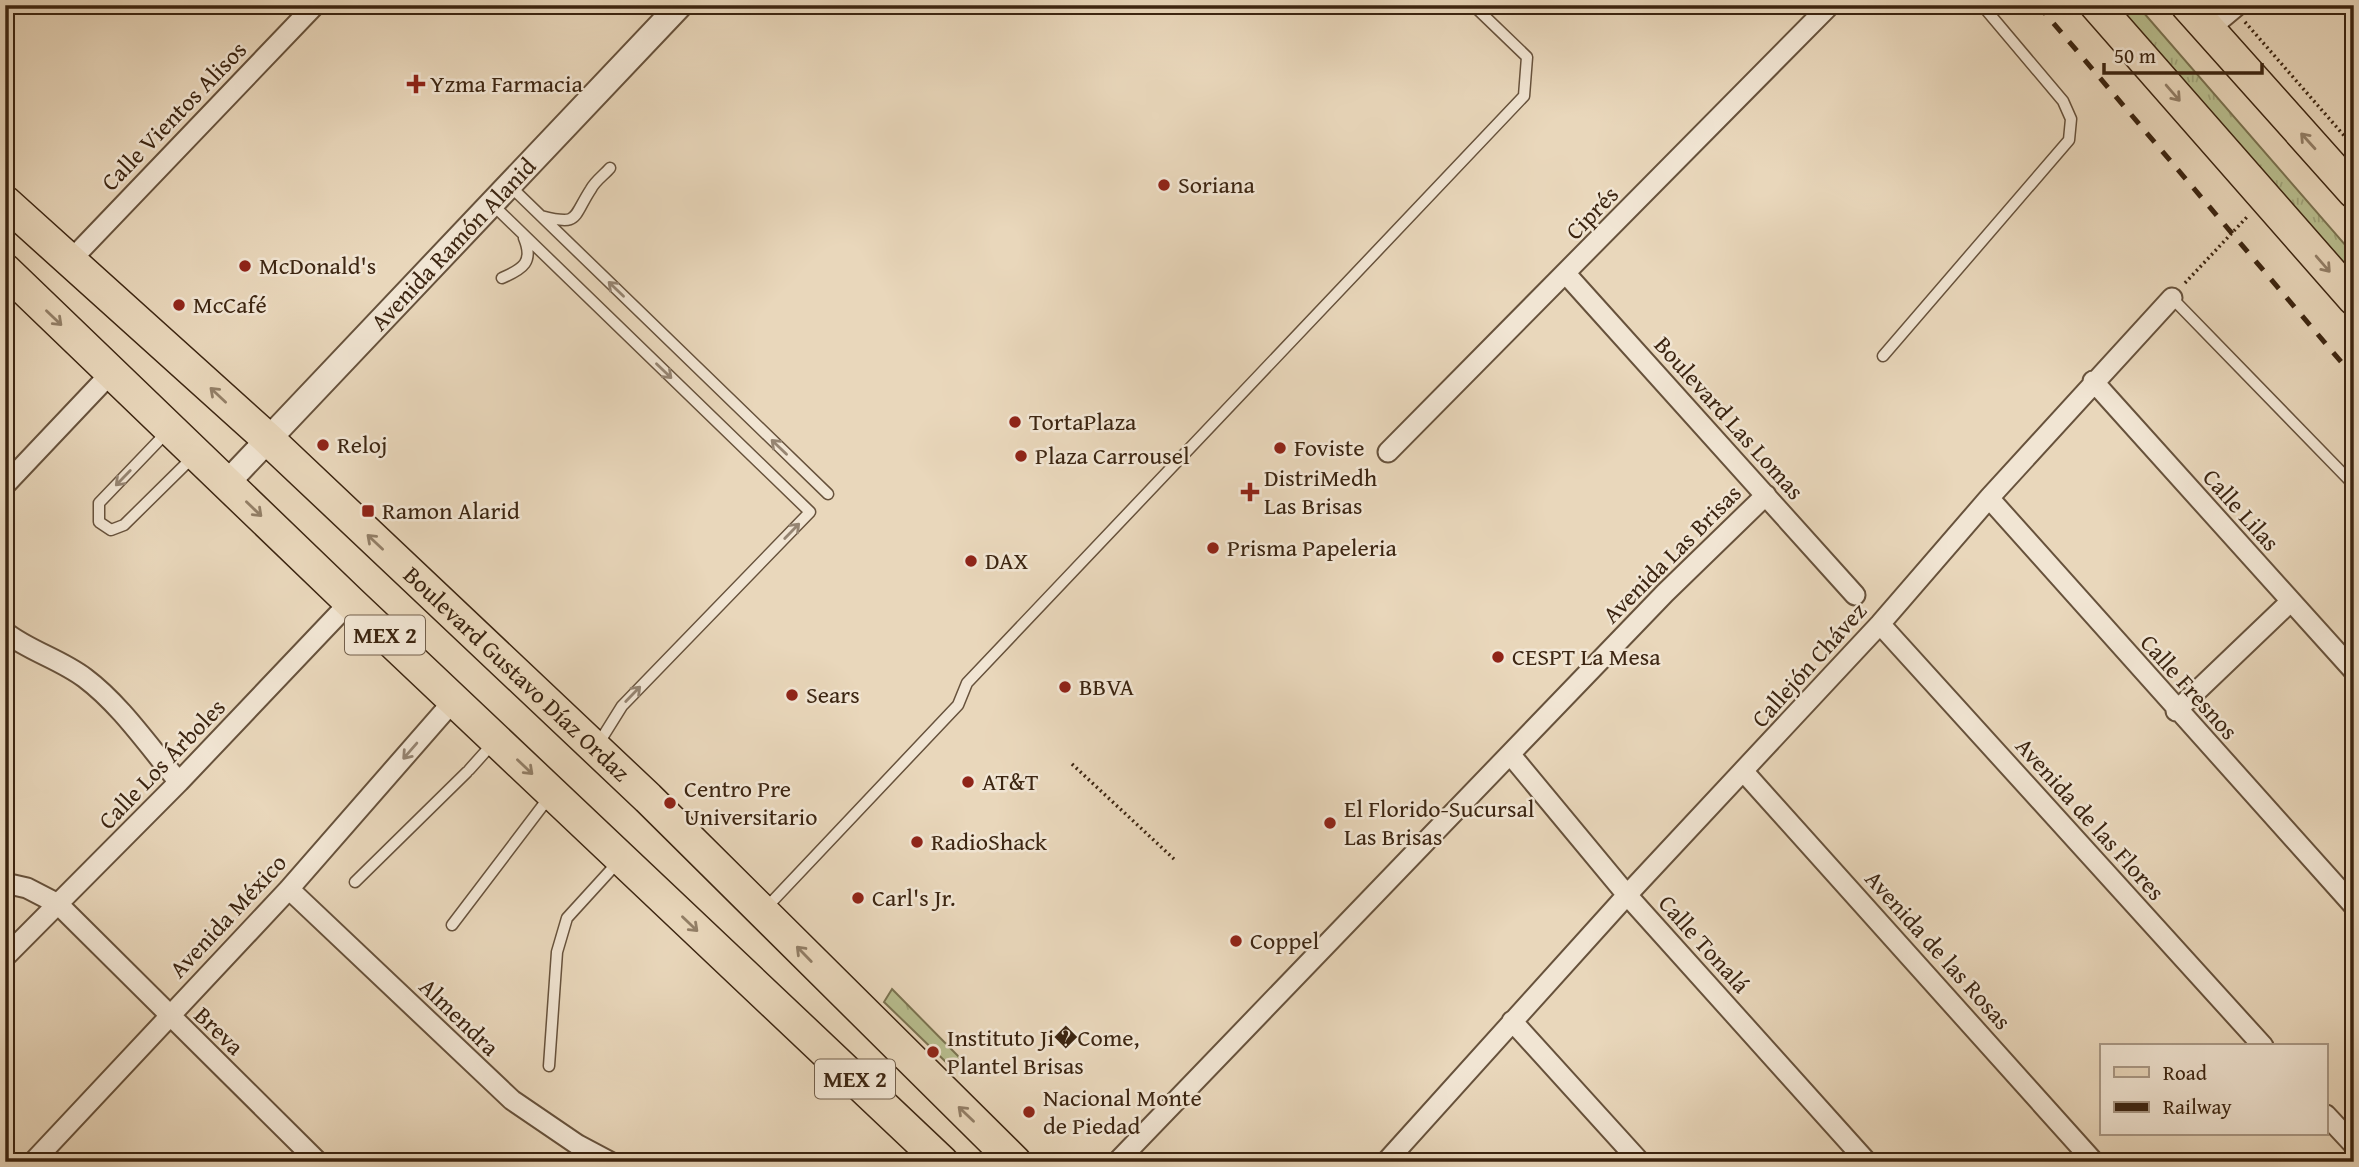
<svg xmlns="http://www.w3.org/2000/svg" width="2359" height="1167" font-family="'Gentium Book Plus',serif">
<defs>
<pattern id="grass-tufts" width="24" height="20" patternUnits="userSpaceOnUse" patternTransform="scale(1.75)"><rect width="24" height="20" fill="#b8be8f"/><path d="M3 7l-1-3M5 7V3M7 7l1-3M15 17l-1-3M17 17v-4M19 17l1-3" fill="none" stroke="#9fa37a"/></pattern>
</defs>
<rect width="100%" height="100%" fill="#e9d7bb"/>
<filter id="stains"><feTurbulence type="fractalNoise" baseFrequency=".00286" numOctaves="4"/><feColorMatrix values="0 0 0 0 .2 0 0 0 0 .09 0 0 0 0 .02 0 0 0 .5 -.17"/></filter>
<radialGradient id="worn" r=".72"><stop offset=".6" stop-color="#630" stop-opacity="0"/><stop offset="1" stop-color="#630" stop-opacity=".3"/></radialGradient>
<!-- grass -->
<path fill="url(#grass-tufts)" stroke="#7a7250" stroke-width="2" d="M2113,5H2137L2354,255V284Z
M892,989L960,1058L953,1065L948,1064L884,1002Z"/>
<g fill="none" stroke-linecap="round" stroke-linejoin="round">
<defs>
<path id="service" d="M510,186L828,494
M492,204L810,512L622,706L597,746
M541,216C580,226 572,218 591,189C595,181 604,175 610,168
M502,278C523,269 534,262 524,238
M2172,298L2354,485
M1883,356L2069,140L2071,119L2063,101L1982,5
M167,432L99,503V522L111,530L124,525L194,456
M469,770L494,742
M355,882L467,772
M765,909L958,705L967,683L1524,96L1527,57L1473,5
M452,925L550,796
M549,1066L557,952L567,918L619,861"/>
<path id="minor" d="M2208,30L2238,5
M69,262L315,5
M1567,275L1855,595
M2093,381L2354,671
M1388,452L1830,5
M5,485L111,373
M1989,498L2354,906
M1880,624L2263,1046
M5,632C29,651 60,659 85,678C121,705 150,748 179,782
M2176,711L2290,602
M1510,754L1627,895L1867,1162
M1744,772L2094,1162
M5,883L27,888L58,904L318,1162
M289,889L512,1100L578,1145L610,1162
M5,957L179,782L350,602
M1512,1021L1640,1162
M2326,1115L2354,1145
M33,1162L289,889L455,699
M1117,1162L1665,593L1766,495
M1386,1162L1627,895L1880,624L1989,498L2172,298"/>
<g id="tertiary">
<path id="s1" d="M227,483L680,5"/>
</g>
<g id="primary">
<path d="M2096,5L2354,299"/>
<path d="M2187,5L2354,192"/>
<path id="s2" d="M5,202L269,440L648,798L1015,1162"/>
<path d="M5,270L350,602L942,1162"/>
</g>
</defs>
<!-- service casing -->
<use href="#service" stroke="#67523c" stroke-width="13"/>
<!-- minor casing -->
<use href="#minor" stroke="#67523c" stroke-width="23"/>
<!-- tertiary casing -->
<use href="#tertiary" stroke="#67523c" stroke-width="28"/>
<!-- primary casing -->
<use href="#primary" stroke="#3c2511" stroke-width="35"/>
<!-- path -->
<path stroke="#3c2511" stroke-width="3.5" stroke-dasharray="2 3.5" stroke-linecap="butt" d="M2245,22L2354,147
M2185,283L2247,217
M1072,764L1174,859"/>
<!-- service -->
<use href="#service" stroke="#f1e5d3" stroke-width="10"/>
<!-- minor -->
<use href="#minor" stroke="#f1e5d3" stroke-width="19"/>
<!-- tertiary -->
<use href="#tertiary" stroke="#f1e5d3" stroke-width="24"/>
<!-- primary -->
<use href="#primary" stroke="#e9d7bb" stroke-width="32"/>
<!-- rail -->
<path stroke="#3c2511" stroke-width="5" stroke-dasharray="12 12" stroke-linecap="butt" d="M2038,5L2354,377"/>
</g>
<!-- one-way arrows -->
<defs><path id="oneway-shaft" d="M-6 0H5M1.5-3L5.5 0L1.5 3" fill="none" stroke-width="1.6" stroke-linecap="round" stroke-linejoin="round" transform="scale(1.75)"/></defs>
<g stroke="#927e66">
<use href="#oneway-shaft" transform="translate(2173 93) rotate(49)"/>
<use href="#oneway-shaft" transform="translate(2308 141) rotate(-132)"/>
<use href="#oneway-shaft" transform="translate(2323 264) rotate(49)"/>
<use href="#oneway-shaft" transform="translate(54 318) rotate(44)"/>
<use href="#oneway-shaft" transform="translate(218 395) rotate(-137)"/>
<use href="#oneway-shaft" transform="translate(254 509) rotate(44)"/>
<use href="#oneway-shaft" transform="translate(375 542) rotate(-137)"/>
<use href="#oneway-shaft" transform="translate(525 767) rotate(44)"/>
<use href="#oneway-shaft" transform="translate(690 924) rotate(44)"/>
<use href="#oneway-shaft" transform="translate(804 954) rotate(-134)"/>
<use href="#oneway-shaft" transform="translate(966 1114) rotate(-136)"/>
</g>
<g stroke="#968572">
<use href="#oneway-shaft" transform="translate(616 289) rotate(-136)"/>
<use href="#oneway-shaft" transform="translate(664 371) rotate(44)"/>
<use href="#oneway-shaft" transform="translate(779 447) rotate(-136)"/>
<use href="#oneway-shaft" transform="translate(123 478) rotate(134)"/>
<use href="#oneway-shaft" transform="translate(792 531) rotate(-46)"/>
<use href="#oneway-shaft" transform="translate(633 694) rotate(-46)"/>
<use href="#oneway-shaft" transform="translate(410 751) rotate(131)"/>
</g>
<!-- markers -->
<g fill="#8f2418" stroke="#f1e5d3" stroke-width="2.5">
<path d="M412.5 73.5h7v7h7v7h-7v7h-7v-7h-7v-7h7z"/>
<circle cx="1164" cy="185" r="7"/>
<circle cx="245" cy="266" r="7"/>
<circle cx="179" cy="305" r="7"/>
<circle cx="1015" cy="422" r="7"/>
<circle cx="323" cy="445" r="7"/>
<circle cx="1280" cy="448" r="7"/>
<circle cx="1021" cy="456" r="7"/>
<path d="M1246.5 481.5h7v7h7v7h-7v7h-7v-7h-7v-7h7z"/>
<rect x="361" y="504" width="14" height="14" rx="3.5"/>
<circle cx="1213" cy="548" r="7"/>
<circle cx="971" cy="561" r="7"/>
<circle cx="1498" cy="657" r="7"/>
<circle cx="1065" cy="687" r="7"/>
<circle cx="792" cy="695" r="7"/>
<circle cx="968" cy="782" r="7"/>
<circle cx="670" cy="803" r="7"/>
<circle cx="1330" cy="823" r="7"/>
<circle cx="917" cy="842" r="7"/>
<circle cx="858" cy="898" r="7"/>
<circle cx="1236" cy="941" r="7"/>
<circle cx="933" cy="1052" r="7"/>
<circle cx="1029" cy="1112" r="7"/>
</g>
<g text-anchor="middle" stroke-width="5" stroke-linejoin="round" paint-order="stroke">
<!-- shield labels -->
<g fill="#f1e5d3" stroke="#725f4b" stroke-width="2">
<rect x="345" y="615.5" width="80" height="39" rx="5"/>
<rect x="815" y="1059.5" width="80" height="39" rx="5"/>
</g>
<g font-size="23" font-weight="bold" fill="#3c2511">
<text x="385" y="643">MEX 2</text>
<text x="855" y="1087">MEX 2</text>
</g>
<!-- poi labels -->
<g font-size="24" fill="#3c2511" stroke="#f1e5d3" text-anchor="start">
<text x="430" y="92">Yzma Farmacia</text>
<text x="1178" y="193">Soriana</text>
<text x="259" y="274">McDonald's</text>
<text x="193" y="313">McCafé</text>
<text x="1029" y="430">TortaPlaza</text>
<text x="337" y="453">Reloj</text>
<text x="1294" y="456">Foviste</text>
<text x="1035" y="464">Plaza Carrousel</text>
<text x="1264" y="486">DistriMedh<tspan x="1264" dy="28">Las Brisas</tspan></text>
<text x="382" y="519">Ramon Alarid</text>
<text x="1227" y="556">Prisma Papeleria</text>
<text x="985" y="569">DAX</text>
<text x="1512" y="665">CESPT La Mesa</text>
<text x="1079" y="695">BBVA</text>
<text x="806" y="703">Sears</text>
<text x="982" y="790">AT&amp;T</text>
<text x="684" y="797">Centro Pre<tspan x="684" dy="28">Universitario</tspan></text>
<text x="1344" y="817">El Florido-Sucursal<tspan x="1344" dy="28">Las Brisas</tspan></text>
<text x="931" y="850">RadioShack</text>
<text x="872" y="906">Carl's Jr.</text>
<text x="1250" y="949">Coppel</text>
<text x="947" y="1046">Instituto Ji�Come,<tspan x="947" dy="28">Plantel Brisas</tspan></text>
<text x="1043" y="1106">Nacional Monte<tspan x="1043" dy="28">de Piedad</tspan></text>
</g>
<!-- street labels -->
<g font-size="24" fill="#3c2511" stroke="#f1e5d3">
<text transform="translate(174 116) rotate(-46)" y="8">Calle Vientos Alisos</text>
<text transform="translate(1592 213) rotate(-46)" y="8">Ciprés</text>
<text dy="8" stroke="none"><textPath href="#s1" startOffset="329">Avenida Ramón Alanid</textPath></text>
<text transform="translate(1729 418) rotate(48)" y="8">Boulevard Las Lomas</text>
<text transform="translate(2241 510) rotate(48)" y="8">Calle Lilas</text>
<text transform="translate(1672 554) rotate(-45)" y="8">Avenida Las Brisas</text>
<text transform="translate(1809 665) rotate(-48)" y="8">Callejón Chávez</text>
<text dy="8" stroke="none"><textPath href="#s2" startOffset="696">Boulevard Gustavo Díaz Ordaz</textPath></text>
<text transform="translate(2189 687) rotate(48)" y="8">Calle Fresnos</text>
<text transform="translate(162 764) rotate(-46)" y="8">Calle Los Árboles</text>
<text transform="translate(2090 819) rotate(48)" y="8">Avenida de las Flores</text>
<text transform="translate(228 916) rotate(-47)" y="8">Avenida México</text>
<text transform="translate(1704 944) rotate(48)" y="8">Calle Tonalá</text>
<text transform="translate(1938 950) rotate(48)" y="8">Avenida de las Rosas</text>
<text transform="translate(459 1017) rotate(44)" y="8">Almendra</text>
<text transform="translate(219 1031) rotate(44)" y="8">Breva</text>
</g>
</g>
<!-- margin -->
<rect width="2359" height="1167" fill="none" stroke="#e9d7bb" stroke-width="28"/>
<rect x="7" y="7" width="2345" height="1153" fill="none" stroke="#3c2511" stroke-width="3.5"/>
<rect x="14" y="14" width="2331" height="1139" fill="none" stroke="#3c2511" stroke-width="2"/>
<!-- legend -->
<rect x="2100" y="1044" width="228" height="91" fill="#f1e5d3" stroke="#a99885" stroke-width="2"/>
<rect x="2114" y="1067" width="35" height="10" fill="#e9d7bb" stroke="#a99885" stroke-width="2"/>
<text x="2163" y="1080" font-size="21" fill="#3c2511">Road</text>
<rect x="2114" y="1102" width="35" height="10" fill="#3c2511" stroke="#a99885" stroke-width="2"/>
<text x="2163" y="1114" font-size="21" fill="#3c2511">Railway</text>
<!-- scale -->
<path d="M2104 63v10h158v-10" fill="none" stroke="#3c2511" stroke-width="3.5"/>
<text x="2114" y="63" font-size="21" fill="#3c2511" stroke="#f1e5d3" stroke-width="5" paint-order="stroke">50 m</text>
<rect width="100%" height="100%" filter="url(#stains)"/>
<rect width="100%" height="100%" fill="url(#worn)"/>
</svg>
